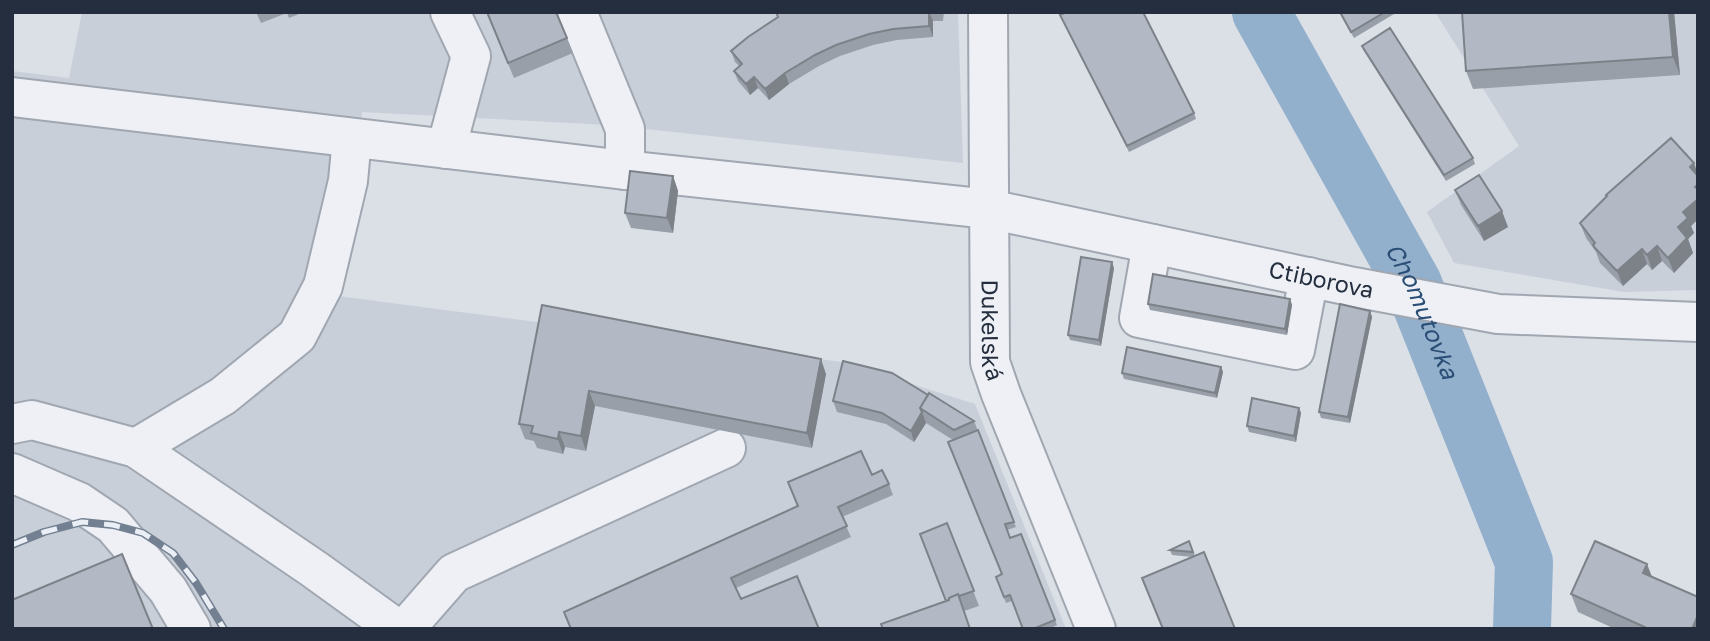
<svg xmlns="http://www.w3.org/2000/svg" width="1710" height="641" font-family="'Golos Text',sans-serif">
<rect width="100%" height="100%" fill="#dbe0e7"/>
<!-- built -->
<path fill="#c9cfd9" d="M82,12H958L963,163L608,125L362,112L338,296L842,362L975,404L1066,629H12V71L69,78Z
M1435,12H1698V290L1624,292L1454,263L1427,212L1519,146Z"/>
<g fill="none" stroke-linecap="round" stroke-linejoin="round">
<!-- river -->
<path stroke="#92afcb" stroke-width="58" id="s1" d="M1261,12L1413,284L1524,562L1522,629"/>
<defs>
<g id="minor">
<path d="M577,12L625,129V170"/>
<path id="s2" d="M988,12L990,362L1001,394L1096,629"/>
<path id="s3" d="M12,97L625,170L989,209L1354,287L1498,314L1698,322"/>
<path d="M446,149L471,56L450,12"/>
<path d="M1152,244L1139,318L1295,350L1309,277"/>
<path d="M12,424L32,420L136,448L314,569L397,629"/>
<path d="M136,448L223,396L297,336L323,286L348,181L352,138"/>
<path d="M12,473L79,502L113,525L168,590L191,629"/>
<path d="M405,629L454,573L726,448"/>
</g>
</defs>
<!-- minor casing -->
<use href="#minor" stroke="#a0a7b1" stroke-width="42"/>
<!-- minor -->
<use href="#minor" stroke="#eef0f5" stroke-width="38"/>
<defs>
<path id="rail" d="M12,545L44,532L82,522L113,525L143,533L173,553L196,583L224,629"/>
</defs>
<!-- rail casing -->
<use href="#rail" stroke="#738092" stroke-width="8"/>
<!-- rail -->
<use href="#rail" stroke="#eaeff5" stroke-width="5" stroke-dasharray="16" stroke-linecap="butt"/>
</g>
<!-- wall -->
<path fill="#999fa9" d="M256,12H304L289,18L287,13L261,23Z
M486,12H556L573,53L514,78Z
M776,12H944L943,21H933V37L897,40L873,45L840,56L819,66L789,84L769,100L758,88L750,95L738,81L734,71L739,66L735,62L731,51L778,17Z
M1339,12H1393L1394,14L1354,38Z
M1674,12L1680,75L1473,89L1466,71Z
M1060,15L1194,113L1196,119L1129,152Z
M1362,46L1473,158L1475,164L1446,181L1364,51Z
M1698,174V219L1691,226L1694,233L1688,239L1693,253L1674,273L1662,261L1652,270L1647,264L1623,286L1600,263L1596,252L1586,238L1580,223L1607,197L1606,195Z
M673,176L678,191L673,233L631,228L625,213Z
M1455,190L1508,227L1484,241L1461,205Z
M1114,268L1101,346L1070,340L1068,335Z
M1290,299L1292,305L1287,335L1150,310L1148,304Z
M542,305L826,374L812,448L595,406L586,451L565,447L563,454L537,448L534,441L525,439L519,424Z
M1370,311L1372,317L1350,423L1321,418L1319,412Z
M1221,367L1223,372L1217,398L1124,379L1122,373Z
M928,395L974,421L1016,527L1007,530L1010,538L1021,534L1057,625L1049,629H1023L1012,601L1006,603L996,577L1002,574L953,440L926,423L914,442L886,424L837,412L833,401Z
M1299,408L1301,413L1296,442L1249,432L1247,426Z
M872,475L889,484L893,495L842,517L851,537L736,588L741,599L819,629H571L564,612L797,506L788,482Z
M947,523L979,606L964,611L946,601Z
M1189,541L1195,556L1192,557L1172,555L1170,550Z
M1571,594L1698,629H1615L1578,612Z"/>
<!-- shaded-wall -->
<path fill="#7d8289" d="M929,12L933,21V37L929,26Z
M1669,12H1674L1680,75L1673,57Z
M785,73L789,84L769,100L765,89Z
M754,77L758,88L750,95L746,84Z
M1694,163L1698,174V180L1690,167Z
M673,176L678,191L673,233L667,218Z
M1698,199V219L1691,226L1694,233L1688,239L1693,253L1674,273L1668,258L1678,227L1683,212Z
M1502,211L1508,227L1484,241L1478,226Z
M1657,246L1662,261L1652,270L1647,255Z
M1642,249L1647,264L1623,286L1617,271Z
M1112,262L1114,268L1101,346L1099,340Z
M1290,299L1292,305L1287,335L1285,329Z
M1370,311L1372,317L1350,423L1348,417Z
M821,359L826,374L812,448L807,433Z
M1221,367L1223,372L1217,398L1215,393Z
M589,391L595,406L586,451L581,436Z
M1299,408L1301,413L1296,442L1294,436Z
M922,412L926,423L914,442L911,431Z
M559,432L565,447L563,454L558,439Z
M1647,564L1654,582L1643,573Z
M1698,615V629H1692Z"/>
<!-- building -->
<path fill="#b2b9c4" stroke="#7d8289" stroke-width="2" d="M487,12H556L567,38L508,63Z
M776,12H929V26L893,29L869,34L836,45L815,55L785,73L765,89L754,77L746,84L734,71L742,64L731,51L748,37L778,17Z
M1066,12H1143L1194,113L1127,146L1060,15Z
M1340,12H1385L1351,32Z
M1462,12H1669L1673,57L1466,71Z
M1390,28L1473,158L1444,175L1362,46Z
M1671,138L1694,163L1690,167L1698,176V184L1695,187L1698,189V199L1683,212L1688,218L1678,227L1687,238L1668,258L1657,246L1647,255L1642,249L1617,271L1595,248L1593,245L1595,243L1580,223L1607,196L1606,195Z
M630,171L673,176L667,218L625,213Z
M1479,175L1502,211L1478,226L1455,190Z
M1081,257L1112,262L1099,340L1068,335Z
M1153,274L1290,299L1285,329L1148,304Z
M1340,304L1370,311L1348,417L1319,412Z
M542,305L821,359L807,433L589,391L581,436L559,432L558,439L531,433L533,426L519,424Z
M1127,347L1221,367L1215,393L1122,373Z
M843,361L892,373L928,395L920,408L922,412L911,431L882,413L833,401Z
M929,393L974,421L954,430L920,408Z
M1252,398L1299,408L1294,436L1247,426Z
M978,430L1014,522L1005,524L1010,538L1021,534L1055,620L1033,629H1023L1010,595L1004,597L996,577L1002,574L948,442Z
M861,451L872,475L882,470L889,484L838,507L847,526L731,578L741,599L797,576L819,629H571L564,612L798,506L788,482Z
M947,523L974,591L959,596L958,594L949,598V600L946,601L920,534Z
M1189,541L1193,552L1170,550Z
M1595,541L1647,564L1643,573L1698,597V615L1692,629H1649L1571,594Z
M1204,552L1235,629H1163L1142,578Z
M122,554L153,629H12V600Z
M958,594L970,629H883L881,624L949,600V598Z"/>
<g text-anchor="middle" stroke-width="5" stroke-linejoin="round" paint-order="stroke">
<!-- street labels -->
<g font-size="23" fill="#242e3e" stroke="#eaeff5">
<text dy="8" stroke="none"><textPath href="#s3" startOffset="1323">Ctiborova</textPath></text>
<text dy="8" stroke="none"><textPath href="#s2" startOffset="318">Dukelská</textPath></text>
</g>
<!-- water labels -->
<g font-size="24" font-style="italic" fill="#2a4e75" stroke="#eaeff5">
<text dy="8" stroke="none"><textPath href="#s1" startOffset="340">Chomutovka</textPath></text>
</g>
</g>
<!-- border -->
<rect width="1710" height="641" fill="none" stroke="#242e3e" stroke-width="28"/>
</svg>
